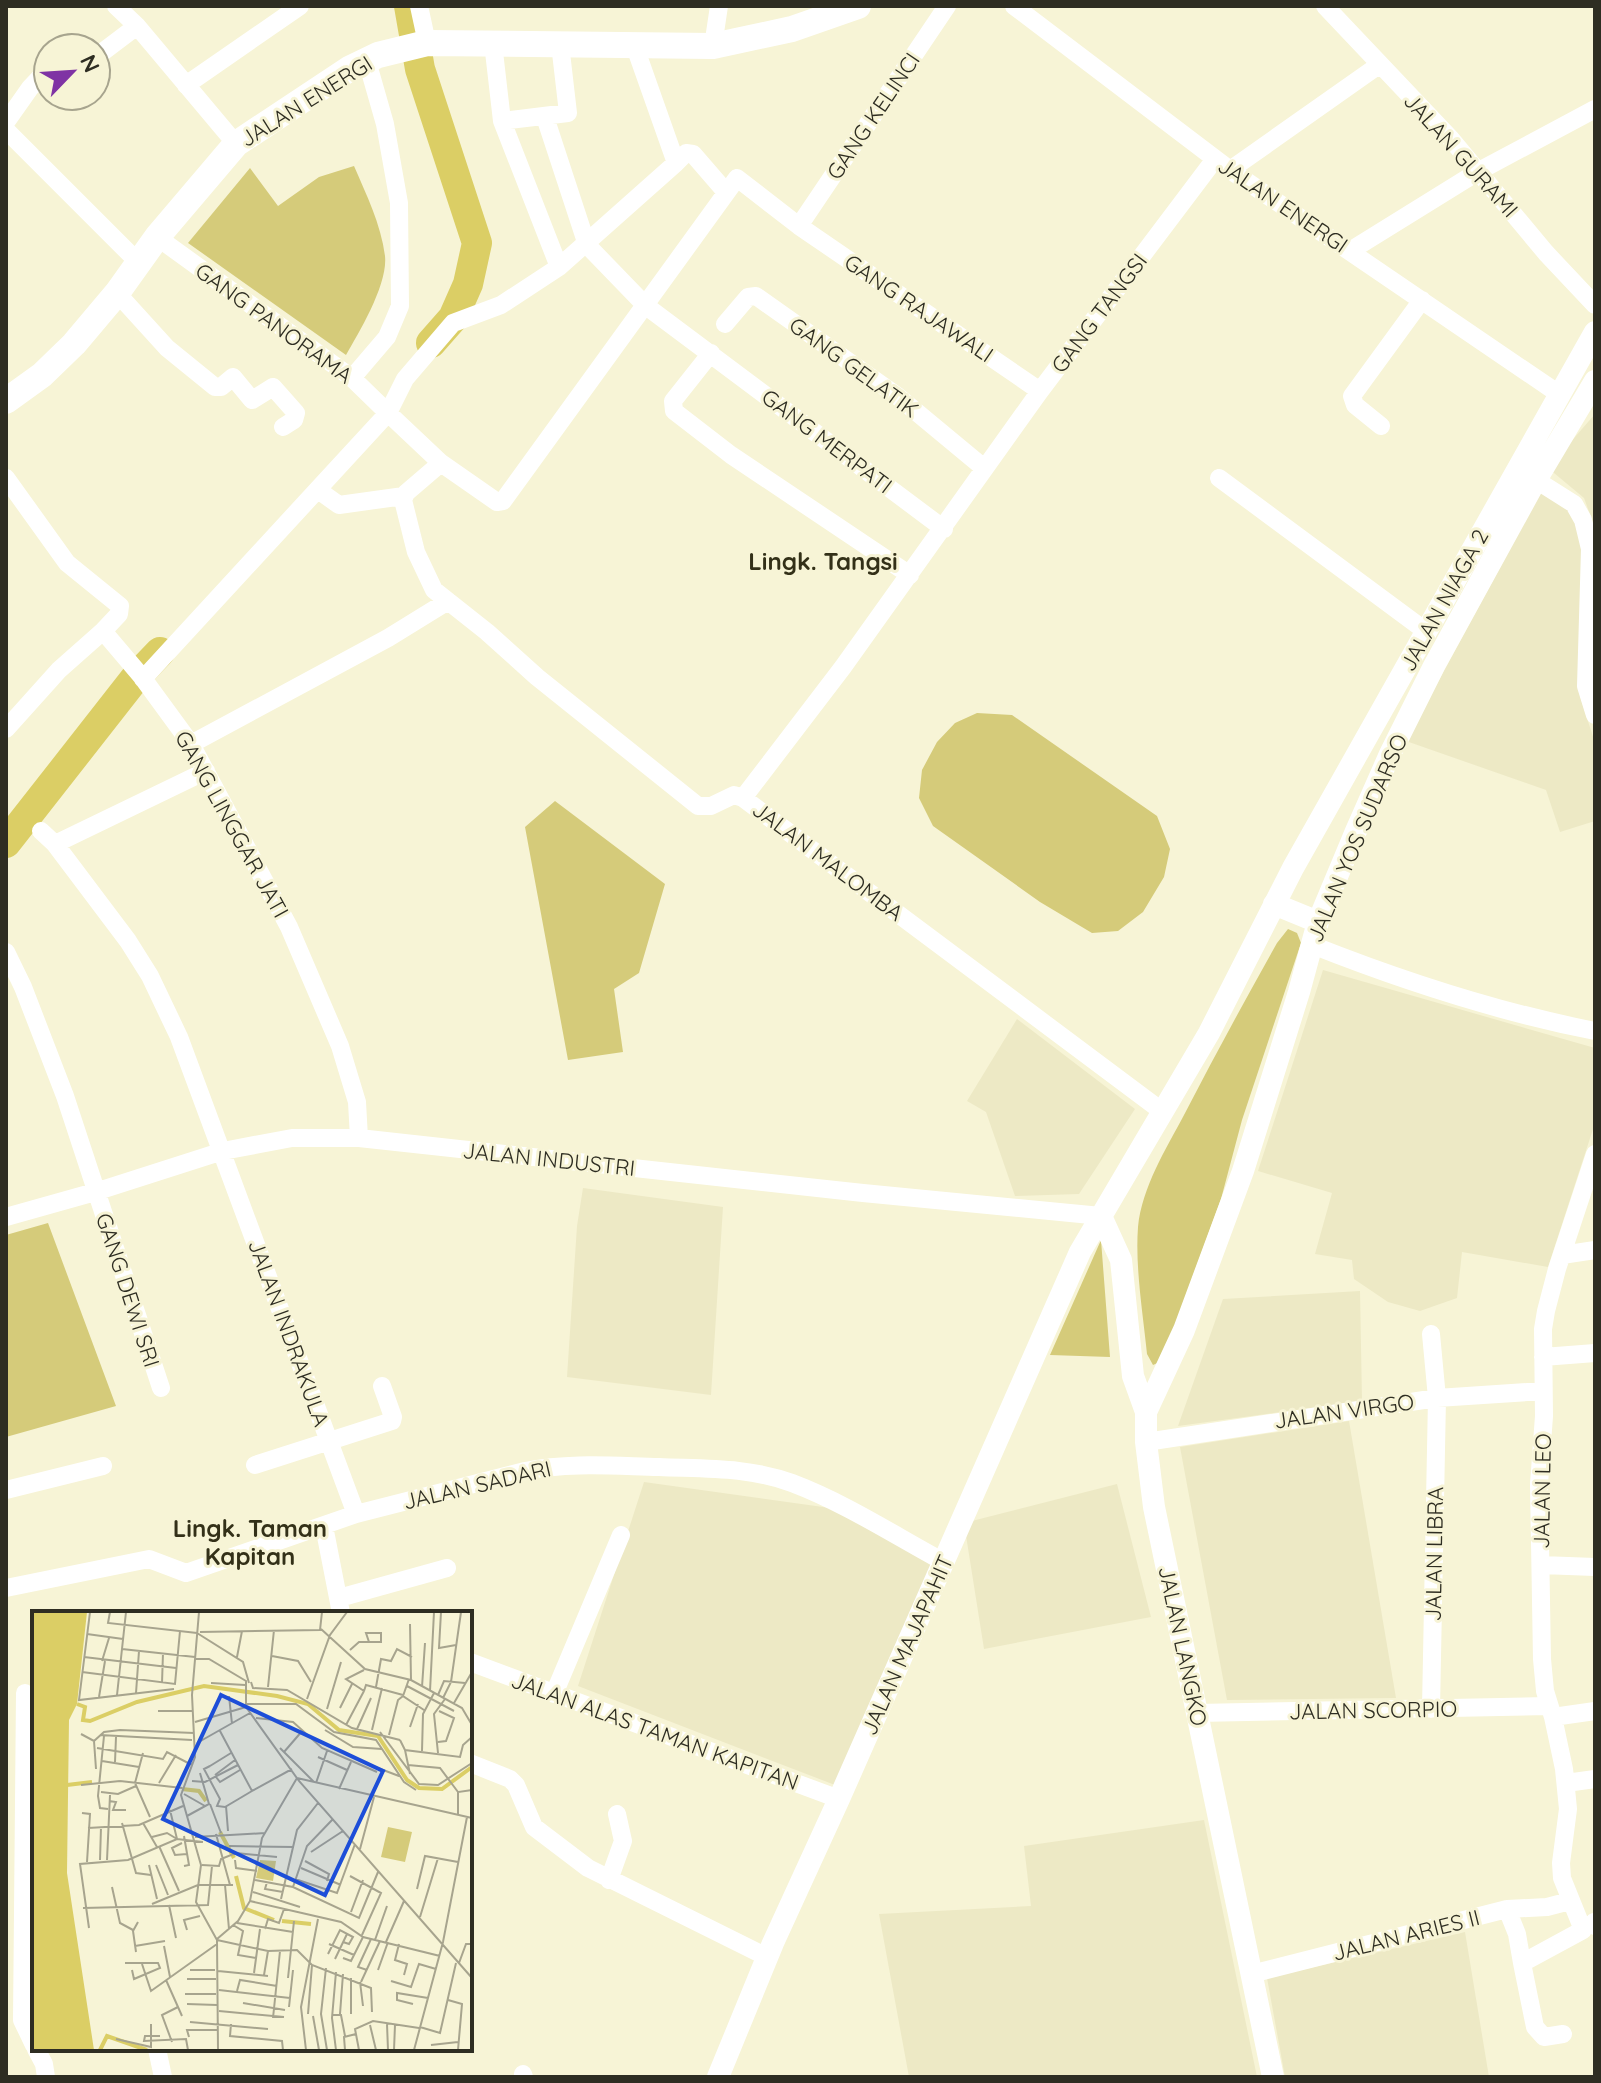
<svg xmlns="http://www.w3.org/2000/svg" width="1601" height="2083" font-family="Quicksand,sans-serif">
<rect width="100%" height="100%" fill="#f7f4d6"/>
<!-- built -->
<path fill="#ede9c5" d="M1595,414V528L1584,498L1548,468Z
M1543,488L1571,499L1584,533L1580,696L1595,743V821L1560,832L1546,790L1406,741Z
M1323,970L1595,1048V1123L1548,1267L1462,1252L1457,1298L1420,1311L1388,1302L1354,1279L1352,1260L1315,1254L1332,1193L1258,1171Z
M1017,1019L1135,1109L1079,1194L1015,1196L986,1112L967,1101Z
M583,1188L723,1207L711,1395L567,1377L577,1226Z
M1360,1291L1362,1401L1178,1426L1223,1299Z
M1349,1421L1396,1698L1227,1700L1180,1447Z
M644,1482L830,1508L939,1567L835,1785L578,1686Z
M1117,1484L1151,1617L984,1649L964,1523Z
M1204,1820L1257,2077H909L879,1914L1031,1906L1024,1846Z
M1465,1932L1489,2077H1285L1267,1978Z"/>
<!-- green -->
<path fill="#d5cb7a" d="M354,166C366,194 381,224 385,256C388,284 360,331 346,355L188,243L250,168L278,206L319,177Z
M977,713L1012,715L1157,816L1170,849L1164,877L1143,912L1118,931L1092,933L1040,902L933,826L919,798L922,770L937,742L955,723Z
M555,801L665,884L639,973L614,989L623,1052L568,1060L525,827Z
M1288,929L1297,933L1301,943L1242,1120L1221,1199L1162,1361L1153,1365L1147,1354C1143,1313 1135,1268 1138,1227C1142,1187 1166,1149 1184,1115C1214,1057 1245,1000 1277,943Z
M48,1223L116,1406L6,1437V1235Z
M1101,1240L1110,1357L1050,1355Z"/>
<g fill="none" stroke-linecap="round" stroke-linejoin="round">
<!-- river -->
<path stroke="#dbce65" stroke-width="30" d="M409,6L420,69L477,243L468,284L453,318L431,343
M6,843L136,677L160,652"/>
<!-- minor -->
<path stroke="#fff" stroke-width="18" d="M116,6L137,26L236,144
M419,6L427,43
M1014,6L1230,170L1559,394
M1325,6L1451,139L1546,253L1595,305
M493,43L502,121L559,267
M713,46L719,6
M635,47L676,163L686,153L693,154L725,191
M96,57L137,26
M186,85L300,6
M545,117L587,245L646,306L944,529
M502,121L568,113L560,44
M6,122L30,88L48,69
M6,130L138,262
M1230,170L1379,65
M799,226L947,6
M157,237L352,378L388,413L405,379L453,323L501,305L559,267L676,163
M1350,251L1479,171L1595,109
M117,293L167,348L215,387H221L233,377L252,400L273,387L296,413L294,420L283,427
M725,324L748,297L756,296L896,395L984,468
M711,353L673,401L674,411L731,455L910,575
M352,378L387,337L400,306L399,203L385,124L367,61
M1381,426L1355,405L1352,396L1422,300
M6,478L67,563L120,606L119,614L103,631L142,677L191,744L289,927L340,1046L357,1102L359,1138
M1219,478L1427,632
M1536,480L1574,504L1583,520L1590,549L1586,686L1595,715
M318,490L339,505L404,496
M143,679L388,413L441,463
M6,729L59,670L103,631
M191,744L388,638L448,601
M743,798L734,795L711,806H698L537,677L487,632L434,590L416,552L403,500L406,493L441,463L497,502L503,501L737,178L799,226L1040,391
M41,831L55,844L128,941L150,976L179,1037L356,1514
M55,844L206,771
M1312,945C1403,981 1498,1012 1595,1031
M6,952L23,987L65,1096L161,1388
M1163,1112L743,798L843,667L1040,391L1215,159
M6,1217L95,1192L223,1151L292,1138H359L863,1193L1101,1216
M1562,1255L1595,1250
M1543,1357L1595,1353
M1146,1442L1437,1398L1543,1391
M255,1465L392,1421L393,1417L382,1386
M6,1490L103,1466
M324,1526L341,1613
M1541,1565L1595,1567
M6,1588L149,1559L186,1573L356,1514L525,1471C570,1462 614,1466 659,1467C704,1469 749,1467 792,1483C845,1503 894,1535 944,1562
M339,1598L447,1568
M470,1662L839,1799
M25,1693L22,2020L34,2045
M554,1694L621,1535
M1431,1709L1437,1398L1431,1334
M1197,1713L1549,1706
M1553,1717L1595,1711
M470,1763L510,1779L516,1785L534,1827L588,1868L767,1957
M1566,1783L1595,1779
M609,1880L623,1841L617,1814
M1507,1909L1547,1907L1570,1901
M1594,1922L1595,1926
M1251,1974L1507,1909L1517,1934L1522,1963
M1563,2034L1544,2037L1535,2027L1522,1963L1583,1930L1562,1878L1561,1863L1568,1809L1564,1769L1553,1717L1545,1691L1542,1659L1539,1484L1544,1416L1543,1329L1546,1311L1557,1269L1595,1154
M36,2049L44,2064L46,2077
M157,2049L163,2077
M523,2074L524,2077"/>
<!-- major -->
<path stroke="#fff" stroke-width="22" d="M1274,904L1318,922
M1101,1216L1121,1260L1133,1376L1146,1412V1442L1154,1507L1273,2077
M1146,1412L1184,1330L1243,1171L1299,992L1318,922L1356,831L1390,754L1434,666L1536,480L1595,381
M718,2077L773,1943L839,1799L1080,1252L1209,1033L1293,868L1595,332"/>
<!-- highway -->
<path stroke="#fff" stroke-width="26" d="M6,401L42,375L74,344L117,293L157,237L236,144L349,69L378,55L427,43L713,46L792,29L858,6"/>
</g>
<g text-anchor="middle" stroke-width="6" stroke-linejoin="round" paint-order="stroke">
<!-- street labels -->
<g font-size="22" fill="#2e2d22" stroke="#f7f4d6">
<text transform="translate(306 101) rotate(-32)" y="8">JALAN ENERGI</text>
<text transform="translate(873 116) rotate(-56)" y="8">GANG KELINCI</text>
<text transform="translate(1461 155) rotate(48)" y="8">JALAN GURAMI</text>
<text transform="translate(1283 205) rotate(34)" y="8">JALAN ENERGI</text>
<text transform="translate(919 308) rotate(34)" y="8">GANG RAJAWALI</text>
<text transform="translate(1099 313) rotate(-53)" y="8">GANG TANGSI</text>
<text transform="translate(274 323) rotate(36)" y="8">GANG PANORAMA</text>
<text transform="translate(854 367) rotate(36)" y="8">GANG GELATIK</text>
<text transform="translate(827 441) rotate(37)" y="8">GANG MERPATI</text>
<text transform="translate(1444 600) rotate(-61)" y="8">JALAN NIAGA 2</text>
<text transform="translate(232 824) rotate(61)" y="8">GANG LINGGAR JATI</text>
<text transform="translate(1357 838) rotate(-67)" y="8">JALAN YOS SUDARSO</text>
<text transform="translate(828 861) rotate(37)" y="8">JALAN MALOMBA</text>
<text transform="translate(549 1159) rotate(6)" y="8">JALAN INDUSTRI</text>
<text transform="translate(128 1290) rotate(72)" y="8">GANG DEWI SRI</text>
<text transform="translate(289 1333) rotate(70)" y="8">JALAN INDRAKULA</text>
<text transform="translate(1344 1411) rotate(-8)" y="8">JALAN VIRGO</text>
<text transform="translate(477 1485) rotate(-13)" y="8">JALAN SADARI</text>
<text transform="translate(1542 1491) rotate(-89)" y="8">JALAN LEO</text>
<text transform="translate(1434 1554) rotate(-89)" y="8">JALAN LIBRA</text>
<text transform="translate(907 1645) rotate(-66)" y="8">JALAN MAJAPAHIT</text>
<text transform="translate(1183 1646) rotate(78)" y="8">JALAN LANGKO</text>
<text transform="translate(1373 1710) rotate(-1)" y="8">JALAN SCORPIO</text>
<text transform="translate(655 1731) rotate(20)" y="8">JALAN ALAS TAMAN KAPITAN</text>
<text transform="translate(1406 1935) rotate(-14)" y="8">JALAN ARIES II</text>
</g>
<!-- neighbourhood labels -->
<g font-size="24" font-weight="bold" fill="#333018" stroke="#f7f4d6">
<text x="823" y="570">Lingk. Tangsi</text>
<text x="250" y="1537">Lingk. Taman<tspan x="250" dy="28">Kapitan</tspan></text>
</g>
</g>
<!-- overview -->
<g transform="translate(32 1611)">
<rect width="440" height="440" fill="#f7f4d6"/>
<path d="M356,216L380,221L373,251L349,246ZM228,249L244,250L241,270L224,267Z" fill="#d5cb7a"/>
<path d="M0,1H55L45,93L37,109L35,262L62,439H0Z" fill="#dbce65"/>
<path fill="none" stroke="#dbce65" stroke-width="4" d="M45,93L53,96L51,109L58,110L105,91L172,75L245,85L276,93L307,119L346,125L375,169L387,177L410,178L440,156M35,174L60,171M150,178L167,180L174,190M188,221L202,247M204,265L212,297L242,309M250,310L279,313M68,439L75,425L115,439"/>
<path fill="none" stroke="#a7a48e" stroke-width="2" d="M58,1L47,89L142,78M78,1L76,12L165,22M167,1L160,84L163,146L149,184L169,254L164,291L185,329L186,439M409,1L407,37L424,34M378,13L379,69M289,18L333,58L379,69L430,97L440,114M168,21L288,19L290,1M165,22L211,51L217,72M55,23L91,28M90,38L163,46M318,39L327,31H349V22H334L337,31M240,45L266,50L279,71M52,46L144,57M205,46L210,20M163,48H177L214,70V96L267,170L440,367M70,50L77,27M50,61L143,73L148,20M377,68L371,85L392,99M219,71L221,77L255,79L320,117L368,129M130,72L131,42M179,72L213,74M375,75L422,100M236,76L242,19M344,76L349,48L359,50L365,38L380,46M390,76L393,32M332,80L334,74L371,84M332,80L314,68L332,59M398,80L402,1M104,82L107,40M85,84L94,1M406,84L412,70L433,72M197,85L200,113M67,86L73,50M411,87L419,71L429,1M275,88L298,24L315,1M422,92L440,61M215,93H264L302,121L344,129L372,171L384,179M308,97L320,73M295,98L309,51M126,100H161M224,107L261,111L290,137L345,161M163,111L214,96M314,114L332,80M378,116L386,93M325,118L339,87M293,119L321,136L350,138M340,119L350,77M188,120L220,180L260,158M348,121L387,173L406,174L440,152M49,123L62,130L72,121L88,119L162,122M68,124L160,129M357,124L366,89L371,85M72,125L66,185L68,197L76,198M368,129L373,139L428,146L431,134L440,126M62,130L64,158M406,131L414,130L422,107L407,100M165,132L218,102M65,137L131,148L135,141L160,154M248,137L282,171M373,139L378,163M390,140L391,103L402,82M252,141L271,119M111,142L103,172L118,206M406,142L402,103L413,88M286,146L315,159M70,150L107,156M83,151L84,126M338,154L367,165M376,154L408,157L426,181M178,155L172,158L188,188L185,195L193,196L220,180M178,155L199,142M183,164L203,149M184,166L188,171L208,159M265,167L440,207M88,170L150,177M160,170L173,171L206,154M127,172L144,144M284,172L295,140M49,174L88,170M307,178L319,151M69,181L86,183L104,175M152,183L173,195M77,190L84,191L81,199H94M178,193L189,222M194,195L196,220M138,199L145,228M50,202L58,203L55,251M426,204V181L440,179M155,205L177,193L168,162M90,212L104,262L119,264M111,212L125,236M56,217L107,214L151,195M184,223L198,274M152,225L157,254L152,255M120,226L135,222L145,228M163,226L233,222M150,232L140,237L143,244L155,243M127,235L147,280M197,235L262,236M328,238L342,186M279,241L311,220M68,249L69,216M75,249L78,184M203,249L204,257L225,260M273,250L297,263L295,270M117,254L125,288M124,254L136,284M170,254L187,255L189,248L204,242L245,246M269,257L309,274M318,265L349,282L330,324M263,268L305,282L323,233M223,269L261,276L327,307L346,261M235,271L233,278L251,281M193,274L197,318M80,276L88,312L101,319M261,276L275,235L301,208M385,278L393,245L426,251M221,281L268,296M249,288L265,219L286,192M218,290L309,311L331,326L408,345M120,293L166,274H201M137,294L144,327M51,297L176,294L180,255M319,301L331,269M388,306L406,247M205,312L261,321M201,314L211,320L206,344L224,347M57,317L48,253L96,249L145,228L171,231M233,318L236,308L247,312L252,298M155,319L152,309L168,305M185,328L206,310L218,290L230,227L265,167M185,329L236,340L265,339L280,354L339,377L340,401M343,329L355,295M354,331L372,290M297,333L322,344M367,333L363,349L375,353L372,364M103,335L133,330M132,335L138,366M104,341L101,320L106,311M296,343L308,319L321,326L317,333L311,331M311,347L319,350L331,326M303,348L315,323M93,352H126L128,357L102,368L100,359M427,352L434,333H440M110,353L119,380L185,333M294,357L289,403L295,439M158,359H183M335,359L326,356L339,328M346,359L356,331M186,360L236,365M222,362L228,318M232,364L236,340M256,367L262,310M319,367V403M155,368H184M134,369L150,405M359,370L379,376L387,353L404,358M328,371L331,395M329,371L348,330M187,379L258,387M205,380L208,369L245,375M153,383H184M416,389L430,393L426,439M211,392L253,399M155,393L185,394M381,393L365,389V382L396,387M257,396L261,359M187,400L252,406M276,403L280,354M308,403L311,363M300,404H309L313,425M281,405L287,439M241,407L248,340M158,411L236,418M199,413L198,425L250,430L251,439M355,413L356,439M338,414L344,439M388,416L408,422L424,352M128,425H113L112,430L154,428L156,439M157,426L155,419H185M84,428L119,436V413M140,431L130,404L146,396M399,434L426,431M274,439L269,396L286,308M304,439L300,407L304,361M313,439L312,426L324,423M327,439L323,418L341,410L387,417M362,439L363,414M382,439L411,331L435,206"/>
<path fill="#1d4ed8" fill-opacity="0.15" stroke="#1d4ed8" stroke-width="4" d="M189,84L351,160L293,284L131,208Z"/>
<rect width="440" height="440" fill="none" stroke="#2e2d22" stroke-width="4"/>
</g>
<!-- border -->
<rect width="1601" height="2083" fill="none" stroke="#2e2d22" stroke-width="16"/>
<!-- north arrow -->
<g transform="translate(72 72) rotate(65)"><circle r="38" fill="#f7f4d6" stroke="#a7a48e" stroke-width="2"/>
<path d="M0-6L14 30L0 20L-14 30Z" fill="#7f33a4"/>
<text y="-12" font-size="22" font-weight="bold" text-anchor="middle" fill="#2e2d22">N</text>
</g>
</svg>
